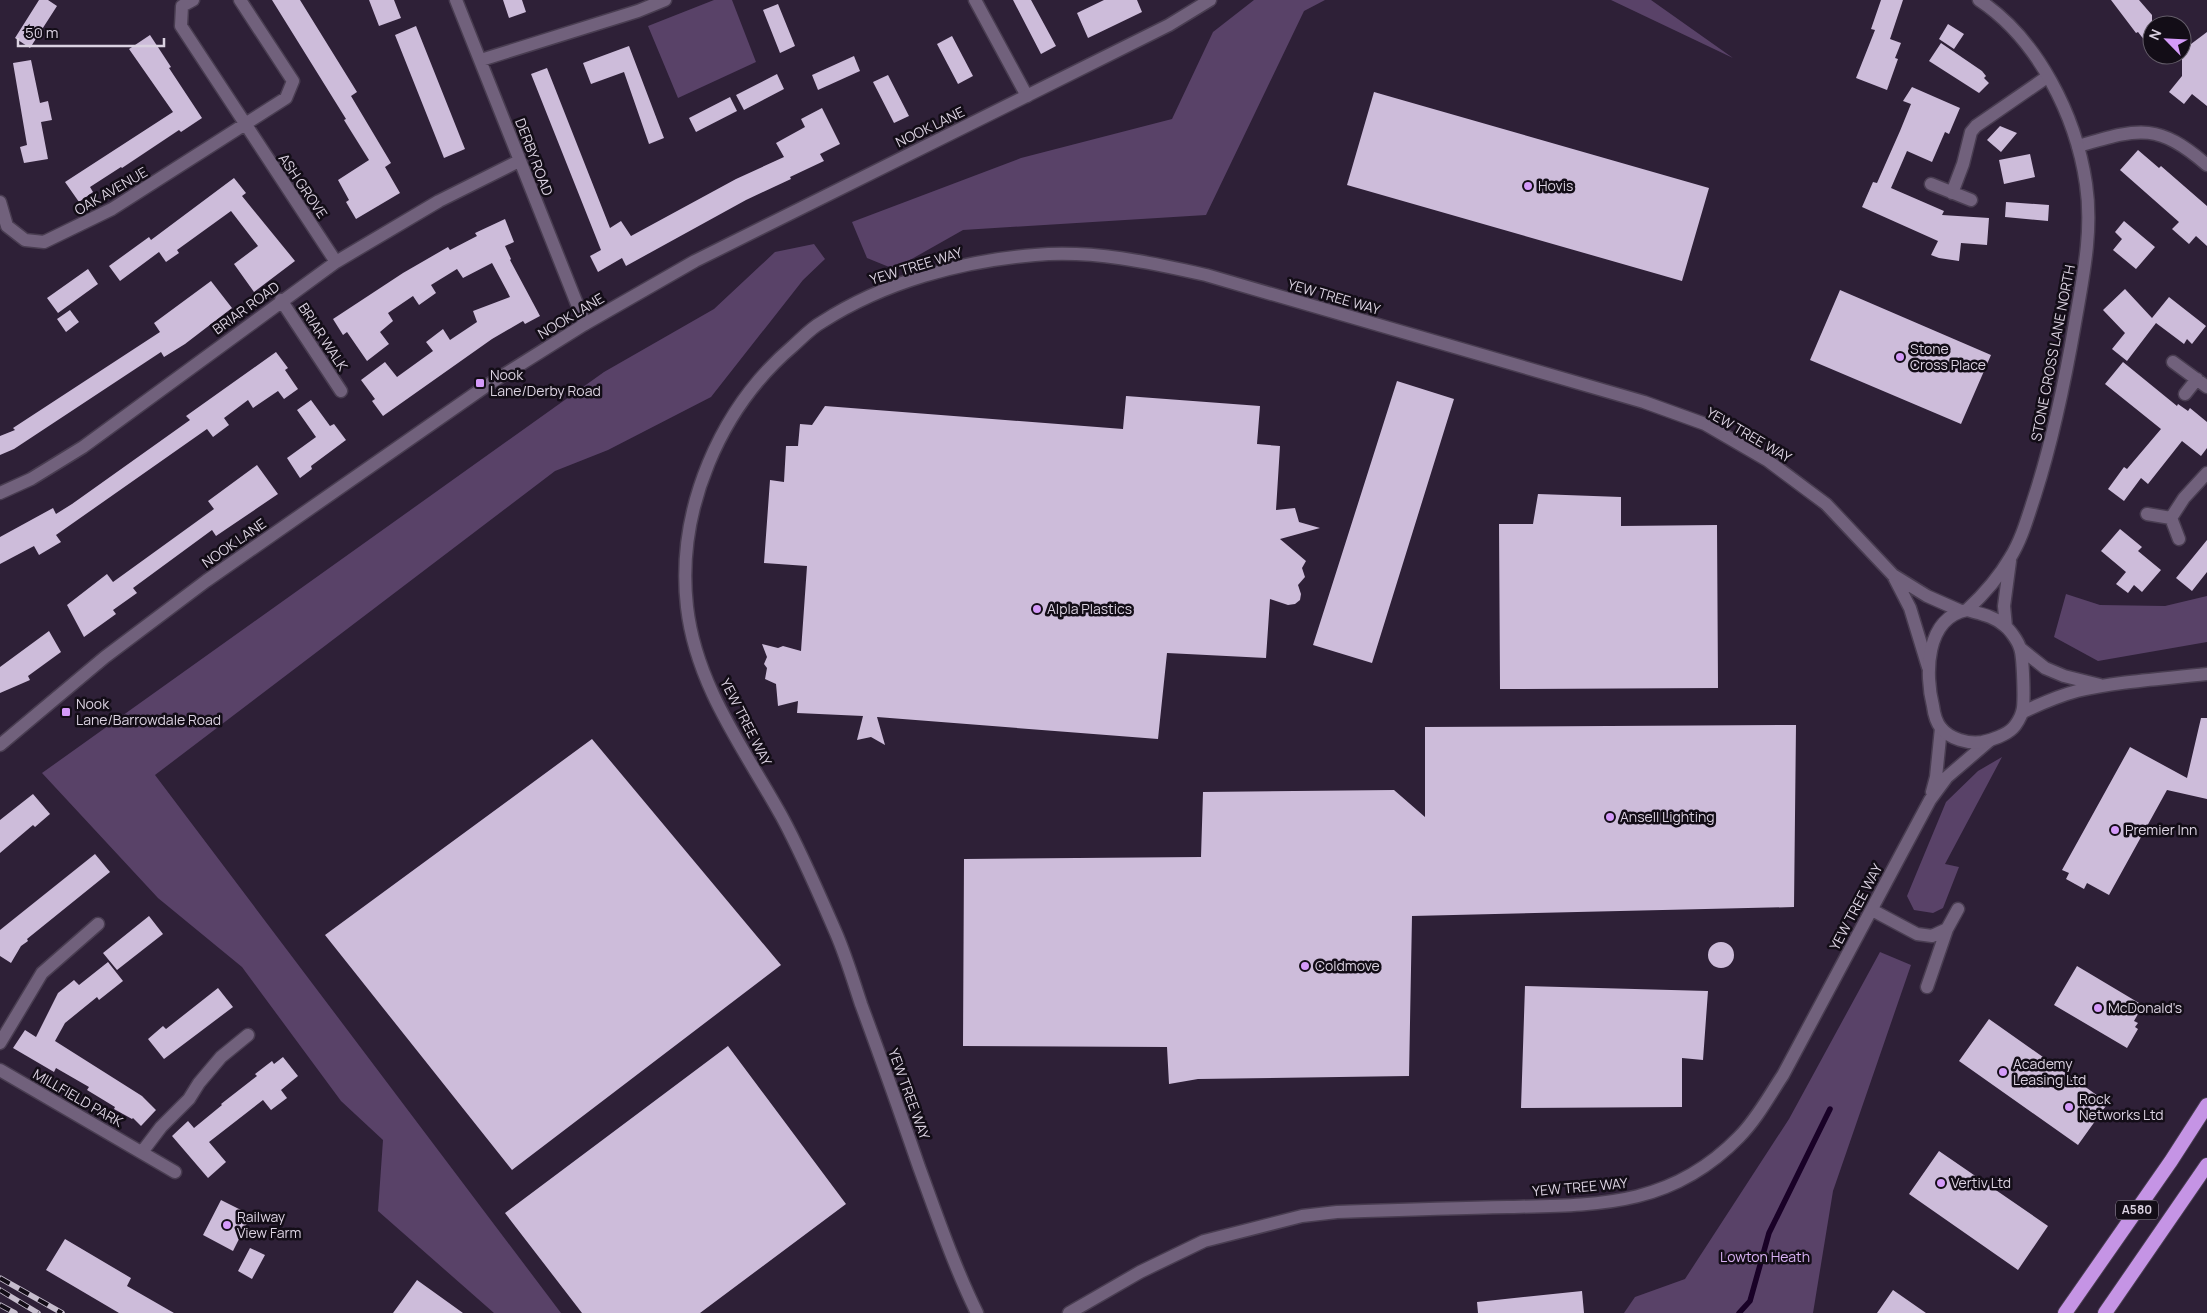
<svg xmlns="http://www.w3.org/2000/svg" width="2207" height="1313" font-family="Manrope,sans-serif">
<rect width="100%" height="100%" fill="#2e2037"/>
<!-- green -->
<path fill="#594268" d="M714,0H732L756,62L678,98L648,26Z
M1254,0H1325L1304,11L1206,215L963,230L894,269L867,258L852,222L1021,158L1172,119L1213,32Z
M1611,0H1651L1733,58Z
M814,244L825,259L803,280L711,397L608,450L555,471L155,775L561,1313H494L378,1211L383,1140L341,1101L242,967L158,898L42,773L604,372L714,309L775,252Z
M2066,594L2100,605L2165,606L2207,596V642L2098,661L2054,637Z
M2002,757L1945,864L1959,867L1943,908L1933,913L1914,910L1907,896L1946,802L1978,771Z
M1880,952L1911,965L1833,1191L1813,1313H1624L1635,1297L1685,1279L1789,1119Z"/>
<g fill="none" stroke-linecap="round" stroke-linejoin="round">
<!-- stream -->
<path stroke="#190127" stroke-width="5.5" d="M1739,1313L1750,1301L1769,1233L1830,1109"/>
</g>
<!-- building -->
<path fill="#cdbcda" d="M39,0H48L57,6L30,48L15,38Z
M272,0H300L357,92L351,96L391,163L385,167L400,193L356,219L346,202L349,200L338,180L369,160L344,120L346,119Z
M369,0H394L401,18L379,26Z
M503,0H522L526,12L509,18Z
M1013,0H1031L1056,46L1041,54Z
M1104,0H1137L1142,12L1088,38L1077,13Z
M1881,0H1903L1890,39L1901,43L1895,58L1898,59L1887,90L1856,78L1875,30L1871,29Z
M2111,0H2139L2152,15V50L2138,32L2136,33Z
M778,4L795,46L780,53L763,10Z
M1948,24L1964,34L1954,49L1939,39Z
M416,26L465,149L444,158L395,35Z
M2182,31L2191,44L2207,32V106L2192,94L2184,104L2169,92L2182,76Z
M150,35L171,67L169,68L202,118L181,132L179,130L122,168L121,167L90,187L93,192L79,202L65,182L173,112L129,49Z
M952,36L973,76L958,84L937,44Z
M1941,43L1982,71L1986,76L1984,78L1989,83L1979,93L1929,61Z
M629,46L664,138L649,144L624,72L591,84L583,63Z
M854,56L860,71L818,90L812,75Z
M31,60L40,103L48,101L52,120L41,122L48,159L24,163L20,147L27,145L13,63Z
M547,68L610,228L621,221L631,236L736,179L784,157L776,143L805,127L801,119L822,108L840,144L820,154L824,161L790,177L791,179L746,200L626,266L622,258L598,272L590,256L601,250L531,74Z
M777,74L784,89L744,110L736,95Z
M888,75L909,116L894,123L873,82Z
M1912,87L1960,108L1949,134L1945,132L1932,162L1907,151L1891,188L1944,211L1942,215L1989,218L1987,245L1961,243L1959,261L1939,258L1931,255L1938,241L1862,207L1873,182L1877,183L1900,131L1911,104L1903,101Z
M1374,92L1709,188L1682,281L1347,185Z
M730,97L737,111L696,132L689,118Z
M2000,126L2017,133L2001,152L1987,140Z
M2138,150L2159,168L2161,166L2207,206V246L2196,236L2189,244L2172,229L2179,222L2120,170Z
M2030,154L2035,177L2004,184L1999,160Z
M234,178L246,193L242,196L295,261L254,292L234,264L258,246L231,211L177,250L179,253L166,262L159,252L120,281L109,266L149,237L151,240Z
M2006,202L2049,205L2048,221L2005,217Z
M505,219L514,242L505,246L511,259L510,260L540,316L525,324L523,321L492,339L383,416L372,401L375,399L361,380L385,362L397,377L433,351L426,342L443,329L450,340L477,322L473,311L510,297L507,291L492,263L463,278L457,269L431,285L436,293L419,305L413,296L388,313L393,321L380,332L389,344L367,361L347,332L343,335L333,319L403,273L448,247L450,250L477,236L475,233Z
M2124,221L2155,247L2136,269L2113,250L2122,239L2115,232Z
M88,269L98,284L58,313L47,298Z
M211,281L232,308L185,344L164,357L161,352L14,449L0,455V436L15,430L13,428L160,332L154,323Z
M2125,289L2152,318L2169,297L2206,326L2192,344L2187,339L2184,344L2156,323L2127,361L2112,349L2125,333L2103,310Z
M1840,290L1991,355L1961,424L1810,360Z
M70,310L79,322L66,332L57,319Z
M276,352L288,368L285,370L298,389L284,399L278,391L253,408L248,400L224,418L229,425L213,437L207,429L56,535L61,542L39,555L34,546L0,564V537L53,508L56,514L72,504L190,420L186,416Z
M2123,362L2177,406L2178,404L2188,411L2190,408L2207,422V448L2201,456L2182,441L2148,484L2141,478L2124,501L2108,489L2124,467L2127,469L2161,429L2105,384Z
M1397,381L1454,399L1372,663L1313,645Z
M1126,396L1260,406L1257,444L1280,446L1276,510L1295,508L1299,522L1320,528L1280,539L1306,561L1302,568L1305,577L1298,585L1301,594L1300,600L1295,604L1288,605L1270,599L1266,658L1167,653L1158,739L877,717L885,745L871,737L857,740L863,716L797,713L798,701L778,706L776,684L765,679L767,668L764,664L767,657L762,644L778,648L783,646L801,651L807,566L764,563L770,480L784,482L786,446H798L800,424L812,425L825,406L1123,429Z
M311,400L330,426L334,424L346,440L311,466L312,469L300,478L287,458L316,437L297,410Z
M257,465L278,494L216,536L212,530L133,588L137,593L113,610L116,614L84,637L67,605L107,574L113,582L214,509L208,501Z
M1538,494L1621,497V526L1717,525L1718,688L1500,689L1499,524H1533Z
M2120,529L2142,547L2138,551L2161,570L2142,592L2134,585L2128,593L2116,584L2126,572L2101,551Z
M2207,540V572L2192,591L2176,578Z
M49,631L61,652L28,676L30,680L0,693V667Z
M2201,718H2207V799L2167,790L2109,895L2087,883L2084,889L2066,879L2069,873L2062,870L2130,747L2187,778Z
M1796,725L1794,907L1412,916L1409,1076L1198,1079L1169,1084L1167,1047L963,1046L964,859L1201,857L1203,792L1394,790L1425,817V727Z
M592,739L781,965L512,1170L325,935Z
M33,794L50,814L35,827L33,825L0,853V820Z
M95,854L110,872L27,939L28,941L21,946L11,963L0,956V930Z
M149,916L163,934L117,970L103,953Z
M1708 955a13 13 0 1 1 26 0a13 13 0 1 1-26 0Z
M108,962L123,981L99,1000L97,997L65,1023L55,1041L142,1096L156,1110L141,1126L133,1118L132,1119L114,1109L115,1107L87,1090L89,1087L56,1068L54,1072L13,1048L25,1030L36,1037L58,993L74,980L79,985Z
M2077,966L2139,1003L2134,1012L2138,1014L2134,1021L2138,1023L2135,1027L2138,1029L2127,1048L2054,1005Z
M1525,986L1708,991L1703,1060L1682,1058V1107L1521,1108Z
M218,988L233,1007L164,1059L148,1039L163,1026L166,1029Z
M1989,1019L2108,1103L2078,1145L1959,1061Z
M728,1046L846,1204L700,1313H582L505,1213Z
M283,1057L298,1076L281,1090L287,1098L271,1110L263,1100L209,1142L226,1162L208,1178L172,1136L188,1121L194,1128L222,1105L221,1104L257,1076L255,1074L272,1061L274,1064Z
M1939,1151L2048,1226L2018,1270L1909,1194Z
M221,1200L251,1215L233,1251L203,1235Z
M65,1239L131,1278L127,1286L174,1313H119L46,1270Z
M250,1248L265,1255L252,1279L238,1271Z
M417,1280L463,1313H393Z
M1893,1290L1926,1313H1877Z
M1582,1291L1584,1313H1478L1477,1302Z"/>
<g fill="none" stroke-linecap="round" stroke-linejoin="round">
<defs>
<path id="minor" d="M193,0L182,6L181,26L336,262
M456,0L585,324
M975,0L1027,96
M481,60L638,11L665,0
M2078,146C2138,129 2156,121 2207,165
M1931,184L1971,200
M1952,193L1963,164L1971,132L1976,126L2047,77
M0,202L7,226L25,240L44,242L112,209L286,98L293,81L240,0
M281,300L341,391
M2173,362L2207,387
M2185,394L2197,379
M0,493L31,479L83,447L336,262L439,201L519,161
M2147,514L2171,518L2179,539
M2171,518L2184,498L2207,473
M1893,575L1927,596L1961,611
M1932,792L1936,777L1941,728
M1872,910L1917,934L1932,936L1947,929
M1927,987L1947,929L1958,909
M0,1043L42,973L98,924
M0,1070L175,1172
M142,1152L161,1127L189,1099L199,1083L221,1057L248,1035
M977,1313C954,1266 937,1216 919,1167C900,1112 881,1058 861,1004C853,980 846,956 836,933C819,894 802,854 782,817C745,750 696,686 687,607C676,510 720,408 793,346C802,338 811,328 822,322C884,282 961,261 1035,255C1093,250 1149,262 1206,275L1644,402L1705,424L1767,460L1826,504L1893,575L1910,608L1928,667
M1069,1313L1140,1272L1204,1241L1302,1216L1337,1212C1394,1210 1451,1208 1508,1207C1598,1205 1671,1207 1739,1137C1757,1119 1769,1096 1783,1075L1930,800L1947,777L1989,741"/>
<path id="tertiary" d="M1967,610C1983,595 1999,577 2010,558C2022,539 2028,516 2035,495C2053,439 2065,381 2075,323C2083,277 2093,231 2086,184C2076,116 2038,39 1979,0
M1967,610C1981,614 1994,616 2005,626C2010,630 2018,641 2020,648C2023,656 2025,704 2022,712C2021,717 2016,725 2013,728C2006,735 1992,740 1982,742C1968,744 1950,739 1941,728C1936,722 1934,714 1933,706C1925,675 1925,618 1967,610Z
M2006,627L2004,606L2010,561
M2020,648L2045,668L2064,676L2100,685
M2023,712C2040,704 2058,696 2077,691C2119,681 2164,679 2207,674
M0,745L105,657L206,581L486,386L585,324L695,261L1169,25L1210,0"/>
<path id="trunk" d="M2065,1313L2171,1161L2207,1105
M2105,1313L2207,1165"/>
</defs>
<!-- minor casing -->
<use href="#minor" stroke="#493d51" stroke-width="15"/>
<!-- tertiary casing -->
<use href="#tertiary" stroke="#493d51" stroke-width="15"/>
<!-- trunk casing -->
<use href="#trunk" stroke="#493d51" stroke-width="16"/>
<!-- minor -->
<use href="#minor" stroke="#71617c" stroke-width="12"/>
<!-- tertiary -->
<use href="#tertiary" stroke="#71617c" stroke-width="12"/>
<!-- trunk -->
<use href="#trunk" stroke="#c594e5" stroke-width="14"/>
<defs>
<path id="rail" d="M0,1278L62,1313
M0,1290L38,1313
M0,1305L15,1313"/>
</defs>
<!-- rail casing -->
<use href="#rail" stroke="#c5bccc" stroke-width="5.5"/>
<!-- rail -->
<use href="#rail" stroke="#130d17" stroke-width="4" stroke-dasharray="11" stroke-linecap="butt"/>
</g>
<!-- markers -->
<g fill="#d59bfa" stroke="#130d17" stroke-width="2">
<circle cx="1528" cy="186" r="5"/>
<circle cx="1900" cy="357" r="5"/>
<rect x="475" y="378" width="10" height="10" rx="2.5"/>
<circle cx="1037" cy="609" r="5"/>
<rect x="61" y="707" width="10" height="10" rx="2.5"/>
<circle cx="1610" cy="817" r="5"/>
<circle cx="2115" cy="830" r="5"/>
<circle cx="1305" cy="966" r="5"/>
<circle cx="2098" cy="1008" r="5"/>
<circle cx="2003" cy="1072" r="5"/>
<circle cx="2069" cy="1107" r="5"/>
<circle cx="1941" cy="1183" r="5"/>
<circle cx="227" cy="1225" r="5"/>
</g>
<g text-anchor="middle" stroke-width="5" stroke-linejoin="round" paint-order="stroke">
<!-- shield labels -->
<rect fill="#130d17" stroke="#9f97a4" stroke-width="1" x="2116" y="1200.5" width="42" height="19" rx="4"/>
<g font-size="12" font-weight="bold" fill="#dbd2e1">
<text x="2137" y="1214">A580</text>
</g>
<!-- street labels -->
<g font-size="14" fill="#dbd2e1" stroke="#130d17">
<text transform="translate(930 127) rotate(-26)" y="5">NOOK LANE</text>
<text transform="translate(534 157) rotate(69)" y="5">DERBY ROAD</text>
<text transform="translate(303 186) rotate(56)" y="5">ASH GROVE</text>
<text transform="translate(111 191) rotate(-30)" y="5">OAK AVENUE</text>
<text transform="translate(916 266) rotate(-17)" y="5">YEW TREE WAY</text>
<text transform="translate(1334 297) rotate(16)" y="5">YEW TREE WAY</text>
<text transform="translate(246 308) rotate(-36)" y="5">BRIAR ROAD</text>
<text transform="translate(571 316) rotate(-31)" y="5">NOOK LANE</text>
<text transform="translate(323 337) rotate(57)" y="5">BRIAR WALK</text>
<text transform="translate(2053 353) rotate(-79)" y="5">STONE CROSS LANE NORTH</text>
<text transform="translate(1749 435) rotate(30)" y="5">YEW TREE WAY</text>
<text transform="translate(234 543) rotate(-35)" y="5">NOOK LANE</text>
<text transform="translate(746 722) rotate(63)" y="5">YEW TREE WAY</text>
<text transform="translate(1856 907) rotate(-62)" y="5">YEW TREE WAY</text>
<text transform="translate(909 1094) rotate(70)" y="5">YEW TREE WAY</text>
<text transform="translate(78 1098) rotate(30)" y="5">MILLFIELD PARK</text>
<text transform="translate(1580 1187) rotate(-5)" y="5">YEW TREE WAY</text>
</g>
<!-- poi labels -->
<g font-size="14" fill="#dbd2e1" stroke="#130d17" text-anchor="start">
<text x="1538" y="191">Hovis</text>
<text x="1910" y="354">Stone<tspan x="1910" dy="16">Cross Place</tspan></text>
<text x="490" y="380">Nook<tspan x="490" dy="16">Lane/Derby Road</tspan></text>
<text x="1047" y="614">Alpla Plastics</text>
<text x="76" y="709">Nook<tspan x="76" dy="16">Lane/Barrowdale Road</tspan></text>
<text x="1620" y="822">Ansell Lighting</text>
<text x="2125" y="835">Premier Inn</text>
<text x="1315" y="971">Coldmove</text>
<text x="2108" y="1013">McDonald's</text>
<text x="2013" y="1069">Academy<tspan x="2013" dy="16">Leasing Ltd</tspan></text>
<text x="2079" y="1104">Rock<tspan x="2079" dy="16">Networks Ltd</tspan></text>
<text x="1951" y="1188">Vertiv Ltd</text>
<text x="237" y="1222">Railway<tspan x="237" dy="16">View Farm</tspan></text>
</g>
<!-- park labels -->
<g font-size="14" fill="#dab2f5" stroke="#130d17">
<text x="1765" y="1262">Lowton Heath</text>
</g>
</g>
<!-- north arrow -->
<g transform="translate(2167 40) rotate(294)"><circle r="24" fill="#130d17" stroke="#635c68"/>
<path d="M0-4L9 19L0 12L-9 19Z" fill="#d59bfa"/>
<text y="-8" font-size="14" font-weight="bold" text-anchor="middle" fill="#dbd2e1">N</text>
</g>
<!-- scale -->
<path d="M18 38v8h146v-8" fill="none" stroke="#dbd2e1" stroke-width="2.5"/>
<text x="25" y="38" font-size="15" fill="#dbd2e1" stroke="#130d17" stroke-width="4" paint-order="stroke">50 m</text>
</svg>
